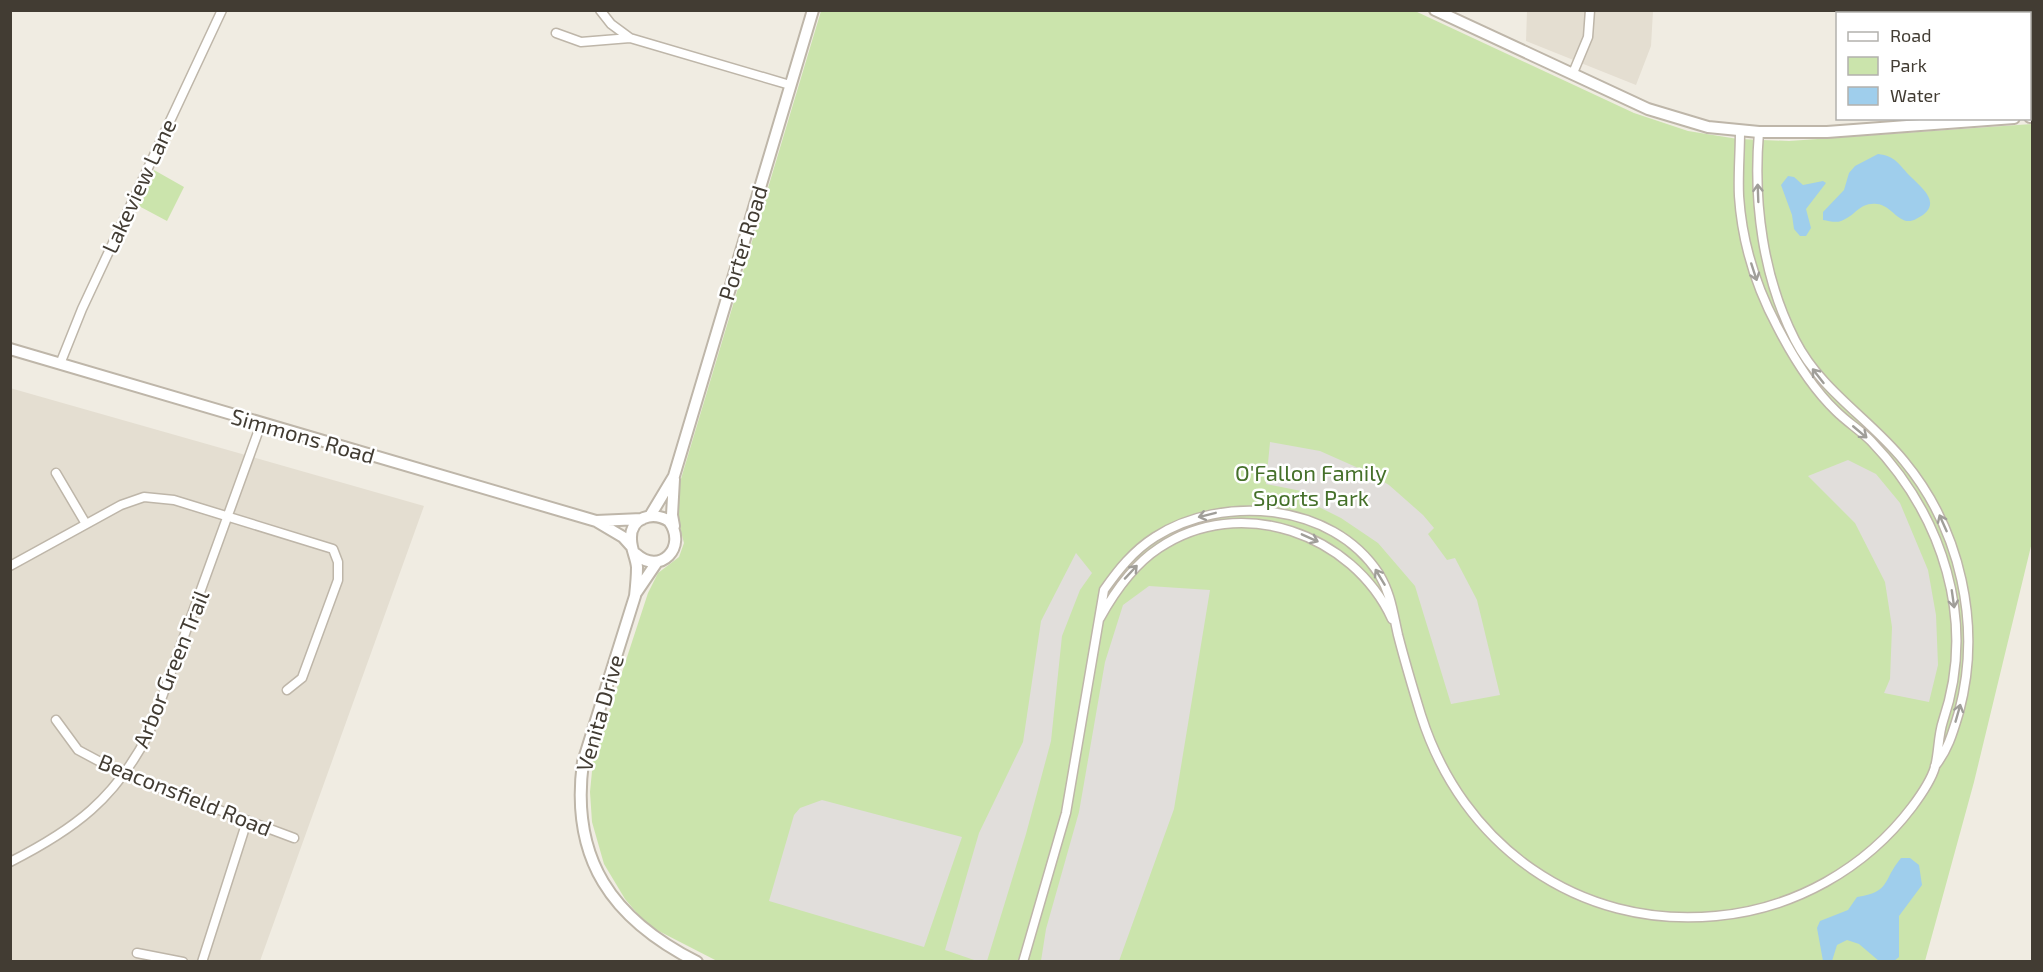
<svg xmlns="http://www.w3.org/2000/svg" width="2043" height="972" font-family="'Exo 2',sans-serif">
<rect width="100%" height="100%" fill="#f0ece2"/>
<!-- residential -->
<path fill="#e4ded1" d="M1527,11H1653L1651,46L1636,85L1526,41Z
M10,388L424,506L260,961H11Z"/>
<!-- green -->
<path fill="#cbe4ac" d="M1956,10L2032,11V96H2030V14H1956Z
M821,11H1415L1634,113L1688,131L1738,139L1789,141L2032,124V542L1974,782L1925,961L719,962L647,925L625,899L604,864L592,822L590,792L593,761L648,593L658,573L679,557L684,543L676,513L677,492Z
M154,170L184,187L167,221L137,205Z"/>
<!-- parking -->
<path fill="#e1dedb" d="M1270,442L1320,451L1365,471L1389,485L1423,515L1434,528L1428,534L1447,560L1455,558L1477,600L1500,695L1451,704L1415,586L1378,543L1341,518L1309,502L1311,493L1266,484Z
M1848,460L1876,474L1900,503L1928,570L1936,615L1938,665L1929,702L1884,693L1890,679L1892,627L1885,582L1855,523L1808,476Z
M1076,553L1092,573L1080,590L1062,636L1051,741L1026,834L987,961H977L945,950L979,833L1023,742L1041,621Z
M1149,586L1210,590L1174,809L1119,961H1041L1046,929L1079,812L1105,662L1123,605Z
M822,800L962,837L924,947L769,901L794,815L800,808Z"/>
<!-- water -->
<path fill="#9fceec" d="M1878,154C1896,156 1899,165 1911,177C1924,190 1944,205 1916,219C1900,228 1892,205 1877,204C1859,202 1856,216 1841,221C1836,223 1829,221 1823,220V212L1844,190L1849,173L1855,166Z
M1788,176L1794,177L1803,185L1823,181L1826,183L1806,209L1811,228L1806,236H1800L1794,229L1792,215L1781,185Z
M1901,858H1910L1919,865L1922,885L1899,916V957L1894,961H1879L1859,944L1847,940L1837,945L1832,961H1823L1817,928L1820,921L1848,910L1857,897C1891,892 1882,881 1901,858Z"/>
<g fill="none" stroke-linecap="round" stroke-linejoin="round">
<defs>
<path id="minor" d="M600,10L611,24L630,38
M1898,10V14
M556,33L581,42L630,38L790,85
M1573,73L1588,37L1590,10
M1759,132C1753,202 1763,278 1795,340C1821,391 1869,418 1904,461C1961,530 1982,626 1959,712C1953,732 1948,750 1935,766
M60,364L82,309L222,10
M56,473L86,524
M10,566L121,505L144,497L174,500L333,549L338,562V580L302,678L287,690
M1100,618C1115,591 1133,565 1159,548C1240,493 1353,534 1392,619
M56,720L78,750L123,774L294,838
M10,862C75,829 115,799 149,733L261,424
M137,953L183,962
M202,962L247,821
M1023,962L1066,813L1104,590C1118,570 1133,551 1155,537C1222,494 1332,502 1379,574C1391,594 1393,613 1398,635C1405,662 1413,689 1421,715C1462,845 1578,929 1716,916C1794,909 1865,869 1912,807C1921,795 1931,781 1935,767C1939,752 1938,736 1943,721C1977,621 1943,516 1871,441C1860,430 1847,422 1836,411C1812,388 1793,357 1778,328C1756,287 1742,242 1739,196C1738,174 1740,153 1740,131"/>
<path id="tertiary" d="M1435,10L1648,109L1708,127L1759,132H1827L2014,118
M2030,117H2032
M10,349L596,521L642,519
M650,516L674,476L813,10
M596,521L623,537L632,547
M674,526L672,515L674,479
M636,554C660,576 688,547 669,521C653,511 630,517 631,539C631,549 636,557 637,567C637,577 636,587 635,596L583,762C570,859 612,919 697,962
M636,593L657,562"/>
</defs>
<!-- minor casing -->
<use href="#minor" stroke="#beb6a9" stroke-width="11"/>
<!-- tertiary casing -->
<use href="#tertiary" stroke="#beb6a9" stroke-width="14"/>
<!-- minor -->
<use href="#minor" stroke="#fff" stroke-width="8"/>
<!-- tertiary -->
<use href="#tertiary" stroke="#fff" stroke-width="10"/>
</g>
<!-- one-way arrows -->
<defs><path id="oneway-shaft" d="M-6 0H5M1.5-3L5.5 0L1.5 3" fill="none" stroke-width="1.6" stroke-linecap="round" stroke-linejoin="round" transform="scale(1.5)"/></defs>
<g stroke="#a09e99">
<use href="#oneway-shaft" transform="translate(1758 193) rotate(-92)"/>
<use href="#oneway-shaft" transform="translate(1754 272) rotate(72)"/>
<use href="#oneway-shaft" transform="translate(1818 376) rotate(-128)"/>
<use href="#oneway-shaft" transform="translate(1860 432) rotate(40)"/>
<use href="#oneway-shaft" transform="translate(1207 515) rotate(166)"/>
<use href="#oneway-shaft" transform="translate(1943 523) rotate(-114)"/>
<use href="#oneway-shaft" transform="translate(1310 538) rotate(24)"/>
<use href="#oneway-shaft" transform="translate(1131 572) rotate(-47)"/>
<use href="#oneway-shaft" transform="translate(1380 577) rotate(-121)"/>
<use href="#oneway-shaft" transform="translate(1953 599) rotate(82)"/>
<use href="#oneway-shaft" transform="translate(1958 713) rotate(-74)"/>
</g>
<g text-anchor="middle" stroke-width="5" stroke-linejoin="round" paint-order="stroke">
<!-- street labels -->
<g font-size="22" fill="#423c33" stroke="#fff">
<text transform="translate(139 186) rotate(-65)" y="8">Lakeview Lane</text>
<text transform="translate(743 243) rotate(-73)" y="8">Porter Road</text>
<text transform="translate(303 436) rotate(16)" y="8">Simmons Road</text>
<text transform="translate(171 669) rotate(-68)" y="8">Arbor Green Trail</text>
<text transform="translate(600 713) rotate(-74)" y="8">Venita Drive</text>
<text transform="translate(185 795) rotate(22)" y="8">Beaconsfield Road</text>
</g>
<!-- park labels -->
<g font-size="22" fill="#45702a" stroke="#fff">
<text x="1311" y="481">O'Fallon Family<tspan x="1311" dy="25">Sports Park</tspan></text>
</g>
</g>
<!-- border -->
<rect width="2043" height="972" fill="none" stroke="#423c33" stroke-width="24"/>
<!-- legend -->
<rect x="1836" y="12" width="195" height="108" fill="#ffffff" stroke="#b3b1ad" stroke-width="1.5"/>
<rect x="1848" y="32" width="30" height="9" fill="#ffffff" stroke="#b3b1ad" stroke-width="1.5"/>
<text x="1890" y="42" font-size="18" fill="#423c33">Road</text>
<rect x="1848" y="57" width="30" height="18" fill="#cbe4ac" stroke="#b3b1ad" stroke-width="1.5"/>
<text x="1890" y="72" font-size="18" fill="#423c33">Park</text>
<rect x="1848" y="87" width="30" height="18" fill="#9fceec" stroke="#b3b1ad" stroke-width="1.5"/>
<text x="1890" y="102" font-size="18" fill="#423c33">Water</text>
</svg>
